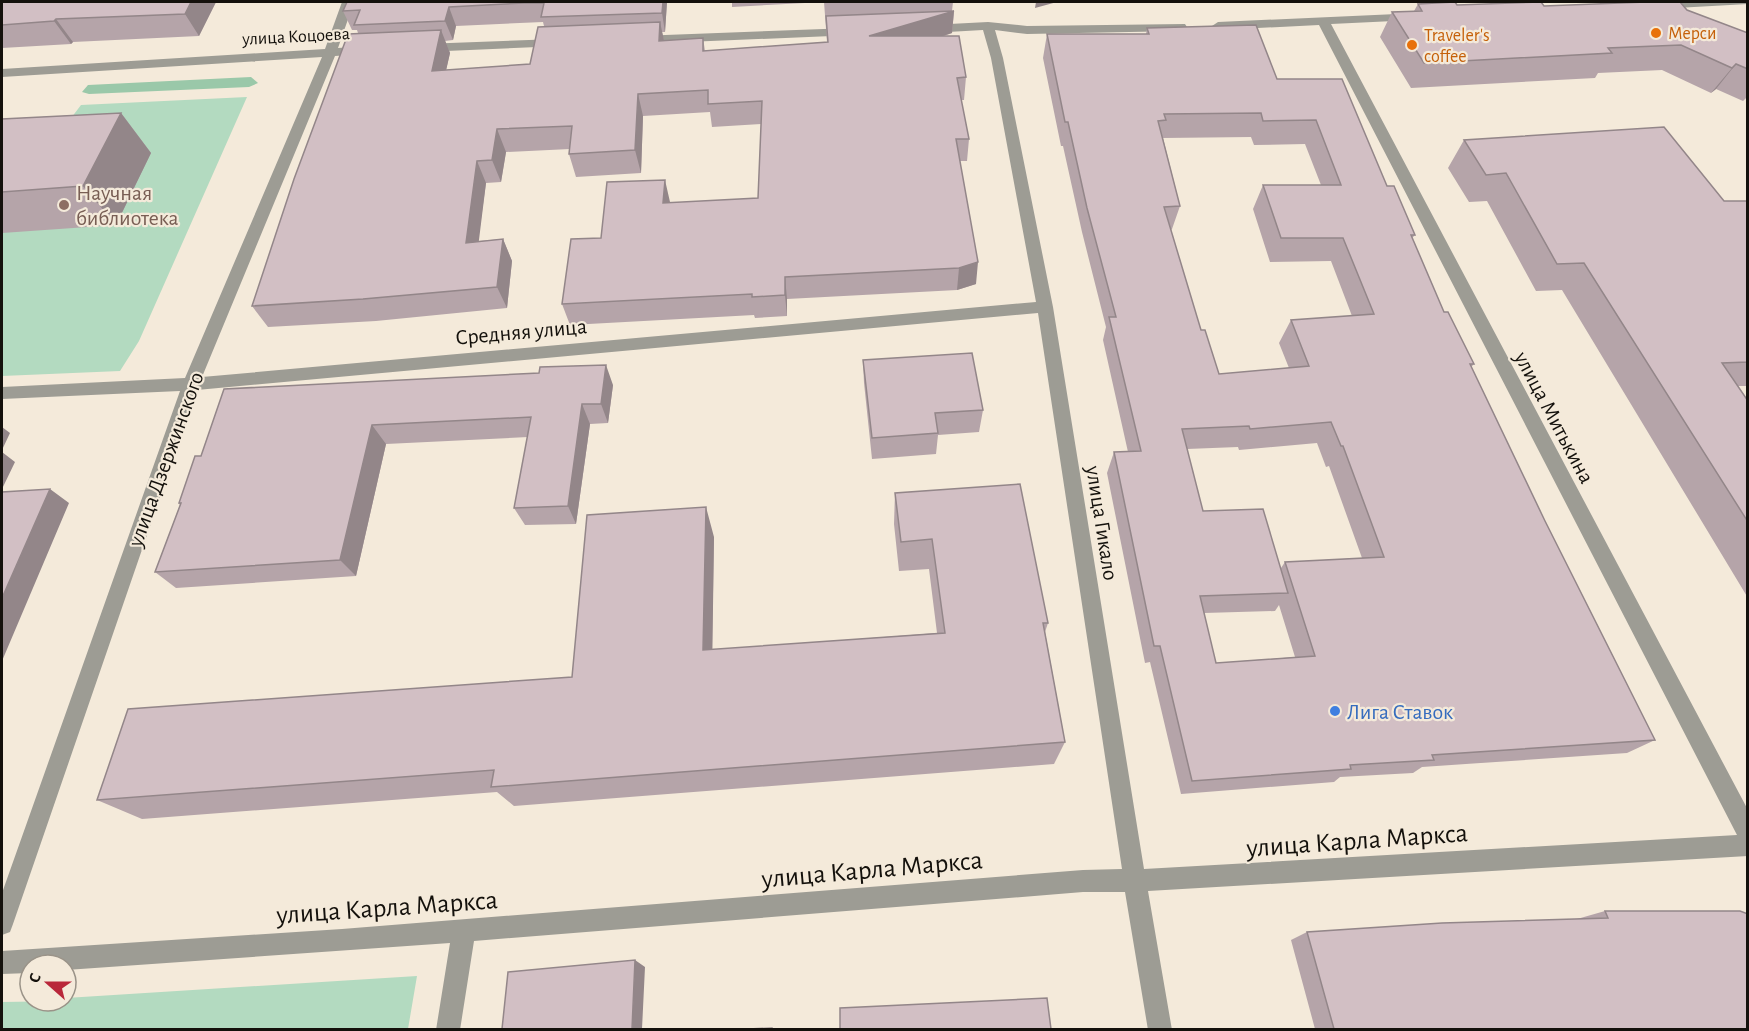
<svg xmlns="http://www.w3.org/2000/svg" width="1749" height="1031" font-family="'Alegreya Sans',sans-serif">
<rect width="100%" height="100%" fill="#f4eada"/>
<!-- green -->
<path fill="#b3dac0" d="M247,97L139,341L120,371L2,376V161L40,159L81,105Z
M417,976L408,1029H2V1002L66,1001V998Z"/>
<!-- forest -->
<path fill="#9ac8a9" d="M251,77L258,83L249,87L89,94L82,92L88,85Z"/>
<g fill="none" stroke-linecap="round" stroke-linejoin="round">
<!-- minor -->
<path fill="#9d9c94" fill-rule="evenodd" d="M342,2H354L338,48L366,46L372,50L366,54L335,56L202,377L1036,302L991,58L983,30L930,33L924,29L930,25L988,22L1027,26L1185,24L1187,27L1181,31L1027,34L995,30L1003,58L1053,307L1144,869L1737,835L1319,25L1218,30L1212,26L1218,22L1419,13L1421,16L1415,20L1331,24L1748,810V856L1148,891L1172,1030H1148L1125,892H1083L474,941L460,1030H436L450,943L66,970V965H30V973L2,974V951L342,929L1083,870L1122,869L1038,313L197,390L13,924L10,932L2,935V893L180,391L2,399V387L185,378L322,57L2,77V69L325,49Z
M1654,2H1748V4L1658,9L1652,5Z
M851,28L855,29L857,32L855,35L639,44L633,40L639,36Z
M557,39L561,40L563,43L561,46L423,52L417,48L423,44Z"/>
</g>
<!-- wall -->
<path fill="#b5a4a9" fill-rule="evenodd" d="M2,2H216L199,36L73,42L71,44L2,48Z
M347,2H667L665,32H662L664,41L703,38L705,51L827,42L824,2L732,7V2H953L952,11H954L952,33L944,36L966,77L964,100H961L969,139L967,161H960L976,284L957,290L787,299V316L755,318L754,315L570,325L562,304L601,238L669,203L758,198L761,124L712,127L710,112L643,116L641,173L576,177L569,154L570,149L506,152L501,182L486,183L478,241L503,239L512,261L507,308L376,321L268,327L252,306L358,33L357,30H352L343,11ZM543,22L544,26L530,64L446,70L450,53L445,41L453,40L456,26Z
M1418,4L1687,10L1748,33V96L1743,101L1716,89L1711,93L1662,70L1598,73L1595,78L1411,88L1380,37L1392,12L1414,11Z
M1147,28L1277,79L1387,186L1415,235L1412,238L1444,312L1474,364L1471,367L1545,521L1655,740L1627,753L1422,767L1413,773L1340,777L1334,782L1181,794L1150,662L1145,663L1107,473L1114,452H1128L1103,340L1106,327L1082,232L1063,146H1061L1043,58L1047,34H1146ZM1251,137L1254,145L1305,144L1321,185H1263L1253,209L1270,262L1331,261L1352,316L1291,320L1279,343L1289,368L1219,374L1201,330L1171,230L1172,229L1180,206L1163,138ZM1317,443L1326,467L1329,466L1362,558L1285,562L1281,568L1203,511L1187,449L1238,447L1239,450ZM1279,605L1295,657L1216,663L1204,613L1275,611Z
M121,113L151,153L116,225L2,233V119Z
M1464,140L1724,201H1748V386H1737L1748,401V598L1562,290L1536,291L1487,201L1469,202L1448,168Z
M863,360L983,410L979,432L938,435L936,454L872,459L864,383Z
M613,385L608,423L590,424L576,524L525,525L514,508L528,437L386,444L356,576L176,588L155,572L180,505L179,503L201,456L224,389Z
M895,493L1048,623L1045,632L1065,742L1054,764L514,806L497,792L142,819L97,800L572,677L714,537L712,650L937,633L929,569L899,571L894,524Z
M1605,911L1748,1029H1315L1291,940L1307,932L1577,919Z"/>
<!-- shaded-wall -->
<path fill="#938689" d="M191,2H216L199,36L185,14Z
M663,2H667L665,32L662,13Z
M1036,2H1057L1035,8Z
M449,7L456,26L453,40L445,21Z
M954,11L952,33L869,59V36Z
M56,19L73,42L71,44L54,21Z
M660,22L665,45L659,41Z
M441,30L450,53L441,93L432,71Z
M1736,64L1716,89L1711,93L1732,68Z
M638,94L643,116L641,173L635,150Z
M121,113L151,153L116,225L83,186Z
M497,129L506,152L501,182L492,160Z
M477,161L486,183L476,264L466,243Z
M665,180L670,202L668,225L663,203Z
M503,239L512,261L507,308L497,287Z
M978,262L976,284L957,290L959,268Z
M785,277L787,299V316L785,295Z
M606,365L613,385L608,423L601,404Z
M582,404L590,424L576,524L568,506Z
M372,425L386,444L356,576L340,560Z
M2,427L10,433L2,450Z
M2,452L15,462L2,489Z
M50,489L69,503L2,661V598Z
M706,507L714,537L712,676L703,650Z
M635,960L645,967L642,1029H632Z"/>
<!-- building -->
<path fill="#d2bfc4" stroke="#938689" stroke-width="1.5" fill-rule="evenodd" d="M2,2H191L185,14L56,19L54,21L2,25Z
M347,2H663L662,13L541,17L544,3H524L449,7L445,21L354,25L360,10L343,11Z
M1455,2L1457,5L1541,2L1544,6L1646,2H1680L1687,10L1748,33V69L1736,64L1732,68L1681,45L1608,48L1612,53L1424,63L1392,12L1422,11L1418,4Z
M954,11L869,36H959L966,77L957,78L969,139H956L978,262L959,268L785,277V295L752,297V294L562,304L571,239L601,238L607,182L665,180L663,203L758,198L762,101L708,104V90L638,94L635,150L569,154L572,126L497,129L492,160L477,161L466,243L503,239L497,287L363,299L252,306L294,179L348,34L441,30L432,71L530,64L538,27L660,22L659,41L703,38V51L828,42L826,16Z
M1256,25L1277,79H1342L1387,186H1394L1415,235H1411L1444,312H1448L1474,364H1470L1545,521L1655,740L1432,755L1434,760L1350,765L1351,769L1192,781L1160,646H1154L1114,452L1141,451L1109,317H1116L1087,208L1068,122H1065L1047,34H1149L1147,28ZM1261,113L1263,121L1316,120L1341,185H1263L1281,238H1343L1374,314L1291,320L1309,366L1219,374L1205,330H1201L1164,207L1180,206L1158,121L1166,120L1164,114ZM1331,422L1341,446H1343L1384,557L1285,562L1315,656L1216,663L1200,596L1288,593L1263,509L1203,511L1182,429L1249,426L1250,429Z
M121,113L83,186L2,192V119Z
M1664,127L1724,201H1748V362L1722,363L1748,401V522L1584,263L1557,264L1506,173L1486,175L1464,140Z
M972,353L983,410L935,413L938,433L872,438L863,360Z
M606,365L601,404H582L568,506L514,508L531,417L372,425L340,560L155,572L181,503H179L195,456H201L224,389L539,373L540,367Z
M1020,484L1048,623H1043L1065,742L491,787L494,770L97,800L128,709L572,677L587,515L706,507L703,650L945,633L932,539L901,542L895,493Z
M50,489L2,598V492Z
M1605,911H1740L1748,914V1029H1334L1307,932L1442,923L1608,918Z
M635,960L632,1029H502L508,972Z
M1047,998L1051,1029H840V1008Z
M772,1028V1029H748Z"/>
<!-- markers -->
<g fill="#e8710a" stroke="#f4eada" stroke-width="2">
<circle cx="1656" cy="33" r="6"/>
<circle cx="1412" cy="45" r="6"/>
</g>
<circle fill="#8d6e63" stroke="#f4eada" stroke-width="2" cx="64" cy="205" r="6"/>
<circle fill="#3f7fe0" stroke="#f4eada" stroke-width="2" cx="1335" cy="711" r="6"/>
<g text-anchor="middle" stroke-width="4.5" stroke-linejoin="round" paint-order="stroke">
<!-- far-food labels -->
<g font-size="18" fill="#c56008" stroke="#f4eada" text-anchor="start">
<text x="1668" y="39">Мерси</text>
<text x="1424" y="41">Traveler's<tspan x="1424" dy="21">coffee</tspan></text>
</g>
<!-- far-street labels -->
<g font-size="18" fill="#14110c" stroke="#f4eada">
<text transform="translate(296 36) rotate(-3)" y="6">улица Коцоева</text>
</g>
<!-- education labels -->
<g font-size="22" fill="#785e54" stroke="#f4eada" text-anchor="start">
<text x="76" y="200">Научная<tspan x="76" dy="25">библиотека</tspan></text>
</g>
<!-- street labels -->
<g font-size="22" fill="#14110c" stroke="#f4eada">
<text transform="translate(521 331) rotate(-5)" y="8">Средняя улица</text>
<text transform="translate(1555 417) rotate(62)" y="8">улица Митькина</text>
<text transform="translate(165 459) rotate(-70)" y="8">улица Дзержинского</text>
<text transform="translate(1103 523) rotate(81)" y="8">улица Гикало</text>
</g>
<!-- shop labels -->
<g font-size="22" fill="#366cbe" stroke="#f4eada" text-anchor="start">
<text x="1347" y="719">Лига Ставок</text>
</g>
<!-- near-street labels -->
<g font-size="27" fill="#14110c" stroke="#f4eada">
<text transform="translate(1357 840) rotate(-4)" y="9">улица Карла Маркса</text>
<text transform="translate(872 869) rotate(-5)" y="9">улица Карла Маркса</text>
<text transform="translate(387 907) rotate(-4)" y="9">улица Карла Маркса</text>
</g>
</g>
<!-- border -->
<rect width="1749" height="1031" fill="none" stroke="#14110c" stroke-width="6"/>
<!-- north arrow -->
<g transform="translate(48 983) rotate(291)"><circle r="28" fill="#f4eada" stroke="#9a9388" stroke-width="1.5"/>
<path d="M0-4.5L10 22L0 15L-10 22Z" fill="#b9273a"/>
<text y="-9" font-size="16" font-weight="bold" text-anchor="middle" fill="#14110c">С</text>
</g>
</svg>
